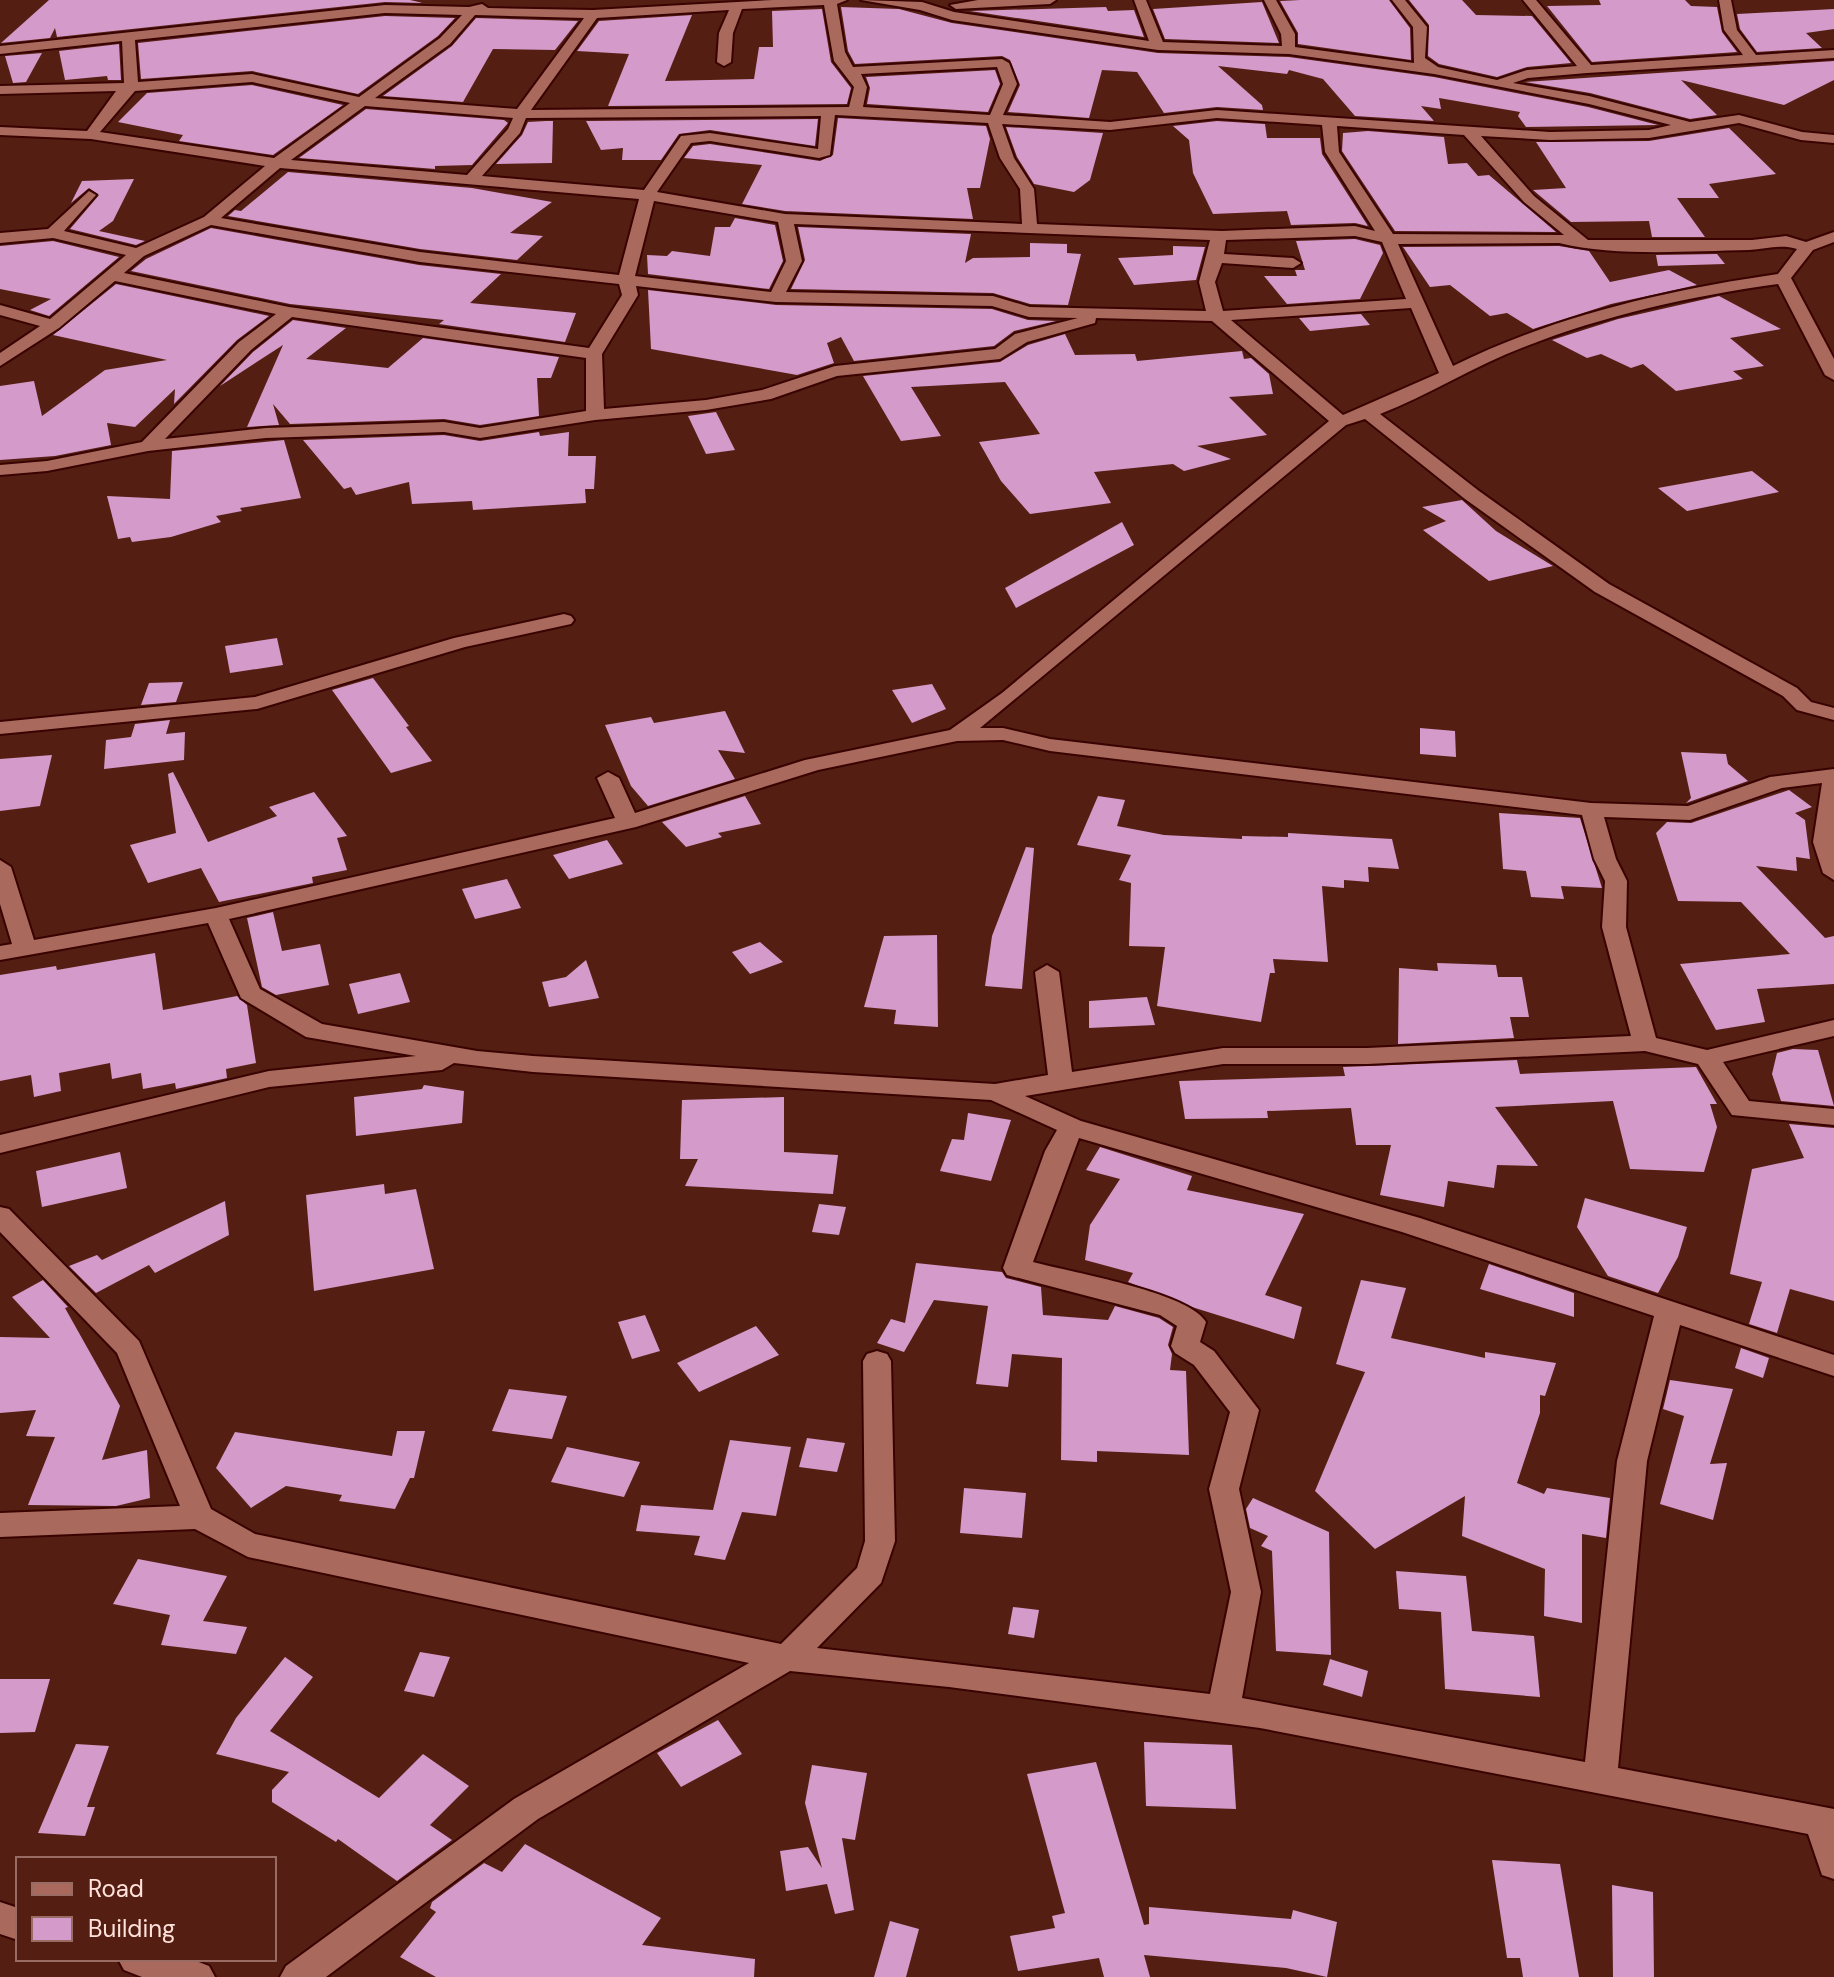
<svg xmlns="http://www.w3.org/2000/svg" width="1834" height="1977" font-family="'DM Sans',sans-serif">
<rect width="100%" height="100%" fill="#551e13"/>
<!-- building -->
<path fill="#d49aca" d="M49,0H410L423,3L385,2L57,37L55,28L50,38L1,43Z
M1300,0H1389L1410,28L1411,60L1298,44V33L1280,1Z
M1409,0H1462L1476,15L1532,16L1571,63L1527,67L1497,77L1439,64L1428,56L1429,25Z
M1599,0H1685L1691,6L1717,7L1722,32L1737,52L1592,62L1547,6L1601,5Z
M1262,2L1279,43L1165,39L1153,9Z
M841,7L899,9L952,23L1158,53L1289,57L1434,77L1588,107L1658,125L1526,127L1518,116L1520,112L1439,98L1441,109L1421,106L1434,121L1355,116L1323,79L1289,70L1287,74L1218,66L1262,105L1263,110L1217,107L1164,113L1137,72L1102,70L1089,118L1008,112L1020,85L1010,60L1002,56L855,64L848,51Z
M1106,7L1108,11L1134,10L1144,37L970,11Z
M822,9L831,62L851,88L847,104L608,106L629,54L577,51L599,21L692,15L665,81L754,79L759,47H773L772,11Z
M1834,9V29L1806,33L1822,48L1757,52L1740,29L1737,14Z
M385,16L455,18L438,36L358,94L252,71L141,79L138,43Z
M476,18L578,21L555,50L493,49L463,102L383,96L452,46Z
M119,44L121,80H108L107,76L65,80L59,51Z
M42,53L26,82L13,83L5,56Z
M1834,61V80L1784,105L1681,80L1717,115L1690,119L1590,93L1525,82Z
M995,70L1000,84L988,112L867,104L870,88L866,77Z
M252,85L343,105L273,155L179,141L183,135L118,122L147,93Z
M366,109L504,120L508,123L472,165L435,166V169L299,158Z
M838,118L986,126L990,139L980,188H967L973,219L785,211L742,204L762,165L684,158L693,146L710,144L820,161L833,155Z
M818,119L815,146L710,130L679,134L661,160H622L623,148L601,150L586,121Z
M546,121H553L552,163L496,164L522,135L528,122Z
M1217,121L1265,124L1267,138H1320L1322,154L1368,226L1355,223L1291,225L1287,211L1213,214L1193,173L1189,140L1173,126Z
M1006,127L1103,133L1090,180L1074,192L1034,184L1017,157Z
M1729,128L1776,174L1709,184L1719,198H1677L1705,237H1652L1649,221L1571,222L1533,190L1566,188L1536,142L1649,141Z
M1368,131L1444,137L1448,164L1467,163L1478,176L1489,175L1556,232L1395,231L1342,151L1343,133Z
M288,172L472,188L552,202L510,233L543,236L517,260L420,249L228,216L235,210L241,211Z
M134,179L113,221L99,231L145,241L136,245L70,229L99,195L89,188L71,203L82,181Z
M735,218L775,225L783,261L769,289L648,274L647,255L667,256L672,251L710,256L715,227H730Z
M798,227L971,234L965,263L973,258L1030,257V243L1067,244V253L1081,254L1068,305L1030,304L993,293L791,289L805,260Z
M211,228L419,265L501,274L470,303L576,313L565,342L439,324L444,320L290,304L131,271L146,259Z
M1355,239L1380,245L1383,253L1360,299L1287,304L1264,276H1297L1295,270H1305L1296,241Z
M53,241L119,257L49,316L30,310L51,299L0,289V246Z
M1173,246L1205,247L1196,280L1134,285L1118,258L1173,255Z
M1559,246L1589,251L1610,282L1669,270L1697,285L1611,304L1533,329L1507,313L1490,316L1450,285L1430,287L1403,247Z
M1717,254L1725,264L1658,266L1656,255Z
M116,284L269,316L237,340L174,404L175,389L135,427L107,423L111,445L55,456L0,460V386L34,381L42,416L105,370L167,360L53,335Z
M648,290L776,305L992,309L1028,320L1056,321L1014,331L994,346L854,361L841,337L827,343L834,363L797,375L651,349Z
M1719,296L1781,329L1730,338L1764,366L1733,371L1743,379L1676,391L1643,364L1631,368L1601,354L1587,358L1552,340L1618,319Z
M1361,314L1370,325L1310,331L1299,318Z
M293,320L346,328L306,359L388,368L423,338L559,357L551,378H537L539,416L480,425L444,419L290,424L273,404L279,425L247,427L283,345L220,386L253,352Z
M1065,334L1075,355L1135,354L1137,361L1242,351L1244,359L1251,358L1269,374L1273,394L1229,397L1267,435L1197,446L1231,459L1184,471L1173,464L1094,472L1111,503L1030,514L1001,481L979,442L1040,434L1005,382L911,387L941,436L901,441L863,376L1000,362L1028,345Z
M716,412L735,450L706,454L688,416Z
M539,432L540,436L569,432L568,456H596L594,489H585L586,503L473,510L472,501L412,504L409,482L356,495L351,487L344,489L303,440L444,435L480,441Z
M284,440L301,498L240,508L242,511L216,516L221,522L171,537L132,542L130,537L118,539L107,496L170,499L172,451Z
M1752,471L1779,492L1687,511L1658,488Z
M1462,500L1496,531L1553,566L1489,581L1423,530L1446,521L1422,507Z
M1122,522L1134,545L1016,608L1005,588Z
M277,638L283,665L230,673L225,646Z
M373,678L409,726L406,727L432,761L391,773L332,690Z
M183,682L176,702L141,705L149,683Z
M932,684L946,709L912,723L892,690Z
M725,711L745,753L718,750L735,779L648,806L631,786L605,725L651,717L654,723Z
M170,720L166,734L185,732L184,760L104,769L106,740L131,737L135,724Z
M1420,728L1455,731L1456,757L1420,754Z
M1681,752L1726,754L1728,764L1748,781L1686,803L1691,798Z
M52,755L40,806L0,811V759Z
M173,772L208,842L277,816L269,807L314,792L347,836L337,838L347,870L312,877L313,883L219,902L201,868L148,883L130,845L176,833L168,774Z
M1789,790L1812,807L1795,813L1805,820L1810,859L1796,857L1797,871L1756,866L1825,938L1834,936V984L1757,989L1765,1022L1716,1030L1680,964L1790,954L1741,902L1678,901L1656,833L1667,822L1691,823Z
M745,796L761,824L718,833L722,837L686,847L662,822Z
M1098,796L1125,800L1117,826L1164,835L1242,839V836L1288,837V833L1392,839L1399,869L1368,867L1369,882L1344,880V888L1322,886L1328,962L1273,959L1275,973H1270L1261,1022L1157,1006L1165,947L1129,946L1131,883L1119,880L1131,855L1077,845Z
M1499,813L1580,818L1602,888L1561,886L1564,899L1531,897L1526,871L1503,869Z
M607,840L623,864L569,879L553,855Z
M1026,847L1034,848L1022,989L985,986L992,936Z
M507,879L521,908L475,919L462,889Z
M273,912L282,951L320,944L329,985L276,995L262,987L247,918Z
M937,935L938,1027L894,1024L896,1010L864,1007L884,936Z
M760,942L783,962L750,974L732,952Z
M155,953L163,1010L237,996L247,1005L256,1063L226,1069L227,1078L176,1089L175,1083L143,1089L141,1073L112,1079L110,1063L59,1073L61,1091L34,1097L31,1075L0,1081V975L56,966L57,970Z
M586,960L599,998L549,1007L542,982L566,977Z
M1437,963L1496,965L1498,977H1522L1529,1017H1510L1514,1038L1398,1044L1399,968L1438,971Z
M400,973L410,1002L358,1014L349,984Z
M1147,997L1155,1025L1089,1028V1001Z
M1793,1049L1818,1050L1834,1106L1781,1101L1772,1074L1777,1053Z
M1517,1060L1520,1074L1696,1067L1717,1104H1710L1717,1127L1704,1172L1630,1169L1613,1101L1495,1107L1538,1166L1497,1165L1494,1188L1448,1181L1444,1207L1380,1195L1391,1145H1356L1351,1108L1267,1111L1268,1118L1185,1119L1179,1081L1345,1076L1343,1067Z
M424,1085L464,1091L462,1123L356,1136L354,1097L422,1089Z
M784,1097V1152L838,1155L833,1194L685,1186L698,1159H680L682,1100Z
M968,1113L1011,1120L991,1181L940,1171L952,1139L964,1140Z
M1789,1124L1834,1128V1301L1790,1289L1777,1333L1749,1324L1762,1282L1730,1274L1752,1169L1804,1158Z
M1100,1147L1192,1176L1187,1190L1304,1214L1265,1295L1302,1307L1294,1339L1195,1308L1128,1282L1133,1273L1085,1260L1090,1225L1120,1179L1086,1170Z
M120,1152L127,1188L42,1207L36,1171Z
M384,1184L385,1194L416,1189L434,1269L314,1291L306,1195Z
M1585,1198L1687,1227L1678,1257L1658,1293L1608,1276L1577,1227Z
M225,1201L229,1235L155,1273L149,1265L96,1293L69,1266L97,1255L102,1260Z
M819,1204L846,1207L839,1235L812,1232Z
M916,1263L1002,1272L1006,1278L1041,1287L1043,1315L1108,1320L1115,1306L1159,1318L1173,1327L1168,1345L1172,1354L1170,1370L1186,1371L1189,1455L1097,1451V1462L1061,1460L1062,1358L1012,1354L1008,1387L976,1384L988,1306L934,1300L904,1352L877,1343L891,1319L905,1323Z
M1489,1264L1574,1293V1317L1480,1289Z
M43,1280L68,1307L65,1308L120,1406L102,1460L147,1450L150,1498L116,1506L28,1505L55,1437L26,1436L36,1410L0,1413V1337L50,1338L12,1297Z
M1361,1280L1406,1288L1391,1338L1485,1358V1352L1556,1363L1545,1396L1540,1395V1413L1517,1483L1544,1494L1547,1488L1610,1498L1606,1538L1582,1534V1623L1544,1616L1545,1569L1462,1536L1465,1496L1375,1549L1315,1491L1365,1372L1336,1364Z
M645,1315L660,1351L632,1359L618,1322Z
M756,1326L779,1355L699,1392L677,1363Z
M1741,1348L1769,1358L1763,1378L1735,1368Z
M1670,1380L1733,1389L1710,1464L1727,1463L1713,1520L1660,1504L1684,1416L1663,1409Z
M509,1389L567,1396L552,1439L492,1431Z
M397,1431H425L414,1478H410L395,1509L339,1501L342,1495L286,1486L251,1508L216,1468L235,1432L392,1456Z
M807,1438L845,1443L837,1472L799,1467Z
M730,1440L791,1447L776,1516L742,1512L725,1560L694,1555L700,1536L636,1531L641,1505L713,1510Z
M567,1447L640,1462L624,1497L551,1482Z
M964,1488L1026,1493L1022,1538L960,1533Z
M1253,1498L1329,1532L1331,1655L1276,1651L1272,1551L1261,1546L1268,1536L1250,1528L1246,1509Z
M138,1559L227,1576L203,1621L247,1627L236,1654L161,1645L170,1615L113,1604Z
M1396,1571L1466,1576L1472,1631L1534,1636L1540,1697L1445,1689L1441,1612L1399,1609Z
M1013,1607L1039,1610L1034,1638L1008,1634Z
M420,1652L450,1657L434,1697L404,1691Z
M285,1657L313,1677L270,1731L379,1798L423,1754L469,1786L430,1825L452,1840L397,1881L338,1839L336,1842L272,1802V1790L289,1772L216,1754L236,1718Z
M1330,1659L1368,1671L1362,1697L1323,1685Z
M0,1679H50L35,1732L0,1733Z
M718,1720L742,1754L681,1787L657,1753Z
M1144,1742L1232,1745L1236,1809L1146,1806Z
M76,1744L109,1746L87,1807H95L85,1836L38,1833Z
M1096,1762L1144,1925L1149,1924V1907L1291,1919L1293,1910L1337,1922L1327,1977L1286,1968L1144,1955L1150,1977H1104L1099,1958L1018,1971L1010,1936L1055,1928L1052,1916L1065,1913L1027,1774Z
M812,1765L867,1773L855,1840L842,1838L854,1910L835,1914L827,1884L786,1891L780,1851L808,1847L822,1868L805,1803Z
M525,1844L661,1918L642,1945L755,1959L754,1977H436L400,1957L436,1912L430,1908L432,1902L484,1863L502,1872Z
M1492,1860L1560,1864L1579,1977H1523L1520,1958H1507Z
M1612,1885L1653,1892L1654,1977H1613Z
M890,1921L919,1929L906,1977H874Z"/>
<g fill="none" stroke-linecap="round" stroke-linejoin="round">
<defs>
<path id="minor" d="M773,0H847L837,4L845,52L853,67L1002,59L1009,63L1017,84L1003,115L1110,122L1217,110L1550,132L1649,130L1671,125L1589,104L1434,74L1289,54L1158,50L952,20L920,10L861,0L922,2L954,12L1149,41L1134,0H1146L1163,42L1282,46L1281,34L1264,0H1276L1295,34V47L1414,63L1413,27L1392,0H1405L1427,27L1425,58L1438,67L1497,80L1527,70L1577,66L1523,0H1536L1591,65L1743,55L1724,30L1719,0H1731L1737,30L1756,55L1834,50V58L1587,73L1528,78L1513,83L1589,96L1690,122L1739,115L1802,132L1834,135V143L1801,140L1739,123L1649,138L1550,140L1481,136L1534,196L1588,240H1752L1786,236L1806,242L1834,232V242L1813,250L1791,278L1834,359V380L1825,375L1778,284C1691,296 1605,315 1524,347C1474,366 1429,395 1380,414L1479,491L1609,584L1797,688L1811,702L1834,708V720L1797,710L1783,696L1595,592L1465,499L1365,419L1346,425L980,728H1003L1050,739L1591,803L1688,806L1770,777L1834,769V880L1823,873L1813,842L1822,783L1782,788L1690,820L1604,817L1616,859L1627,881L1626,927L1656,1038L1707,1050L1834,1020V1036L1723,1062L1749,1101L1834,1109V1125L1732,1115L1698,1064L1645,1051L1367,1064H1223L1025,1096L1081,1121L1420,1218L1834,1355V1376L1680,1325L1647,1461L1618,1768L1834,1809V1879L1822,1875L1808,1834L1260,1728L949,1687L790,1671L538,1819L326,1977H280L286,1966L514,1799L749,1663L248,1557L195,1529L0,1537V1513L180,1506L117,1353L0,1232V1207L9,1209L139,1341L211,1509L255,1534L781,1644L857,1568L865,1541L863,1361L867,1354L877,1351L887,1354L891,1361L895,1541L881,1583L817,1648L1210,1694L1231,1592L1209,1489L1230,1412L1194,1365L1175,1353L1171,1346L1177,1326L1160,1315L1007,1275L1003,1268L1045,1151L1057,1130L991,1100L533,1072L454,1063L442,1070L269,1087L0,1153V1135L269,1071L416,1056L306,1037L241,998L208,923L0,960V946L12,944L0,904V860L11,867L34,940L216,908L615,818L597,778L608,772L619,778L635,813L805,760L950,730L1002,693L1329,421L1212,321L1096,318L1095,323L1027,342L1000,359L837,376L771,399L706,410L595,420L480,438L444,432L266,438L148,451L47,471L0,475V465L47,461L142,442L239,342L276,314L115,281L59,328L0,366V353L40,326L0,315V305L50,319L126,255L53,238L0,243V233L48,229L89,191L96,195L64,231L136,248L204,217L265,166L91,139L0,135V127L87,131L116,91L0,94V86L124,83L122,41L0,54V46L385,5L469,7L482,4L488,8L593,10ZM824,5L834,61L854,87L849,107L531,110L597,18L729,10L719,33L717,62L724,66L731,62L733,33L742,9ZM385,13L462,15L440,38L359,97L252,74L138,82L135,40ZM475,15L584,18L517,109L375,98L450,44ZM997,67L1003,84L990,115L863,107L867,87L861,74ZM252,82L350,103L274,158L100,132L135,91ZM365,106L513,118L508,129L467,175L291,160ZM835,115L988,123L1000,158L1020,189L1022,224L785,214L657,192L691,143L710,141L819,158L830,155ZM821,116L818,149L710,133L681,136L644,190L482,176L520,133L526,118ZM1217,118L1322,125L1325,152L1375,231L1355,226L1222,231L1037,224L1034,189L1014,158L1002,124L1110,130ZM1337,126L1464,135L1524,202L1564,235L1393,234L1339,152ZM280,168L639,199L619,275L420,252L221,218ZM654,201L778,222L786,261L771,292L635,276ZM794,224L1210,240L1199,282L1206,311L1030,307L993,296L786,292L802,261ZM211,225L420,262L619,284L622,295L589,348L289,307L124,273L144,256ZM1355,236L1382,242L1406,299L1223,311L1215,282L1222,263L1293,268L1301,263L1293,258L1224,254L1226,240ZM1559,243C1615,257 1690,251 1749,250C1766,249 1781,244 1797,249L1778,274C1667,290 1554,316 1453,366L1398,244ZM636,286L776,302L992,306L1029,317L1078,318L1015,334L995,349L835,366L762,390L706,400L604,409L602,354L638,295ZM1411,308L1439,373L1343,415L1231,320ZM292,317L586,358V411L480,428L444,422L266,428L165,439L251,350ZM1003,740L1050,751L1582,815L1594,859L1605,881L1602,927L1631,1036L1367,1048H1223L1072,1072L1059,972L1047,965L1035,972L1048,1075L995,1084L533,1056L477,1051L322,1024L260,989L229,919L636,827L818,770L957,741ZM1079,1138L1402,1232L1654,1316L1617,1461L1585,1762L1242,1698L1261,1592L1239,1489L1259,1410L1214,1351L1200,1342L1206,1322C1189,1292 1069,1272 1033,1262Z
M978,0H1056L1050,4L956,9L950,5Z
M564,614L571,616L574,620L571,624L465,647L257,709L0,734V722L255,697L454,638Z
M0,1902L18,1908V1940L0,1934Z
M118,1959H191L209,1966L215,1977H142L124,1970Z"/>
</defs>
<!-- minor casing -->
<use href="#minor" stroke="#380300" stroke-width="4"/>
<!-- minor -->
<use href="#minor" fill="#a9695c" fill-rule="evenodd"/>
</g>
<!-- legend -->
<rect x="16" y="1857" width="260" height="104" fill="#551e13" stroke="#996c63" stroke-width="2"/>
<rect x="32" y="1883" width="40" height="12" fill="#a9695c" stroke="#996c63" stroke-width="2"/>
<text x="88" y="1897" font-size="24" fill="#ffe2db">Road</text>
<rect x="32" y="1917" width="40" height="24" fill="#d49aca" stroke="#996c63" stroke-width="2"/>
<text x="88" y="1937" font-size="24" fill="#ffe2db">Building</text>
</svg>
